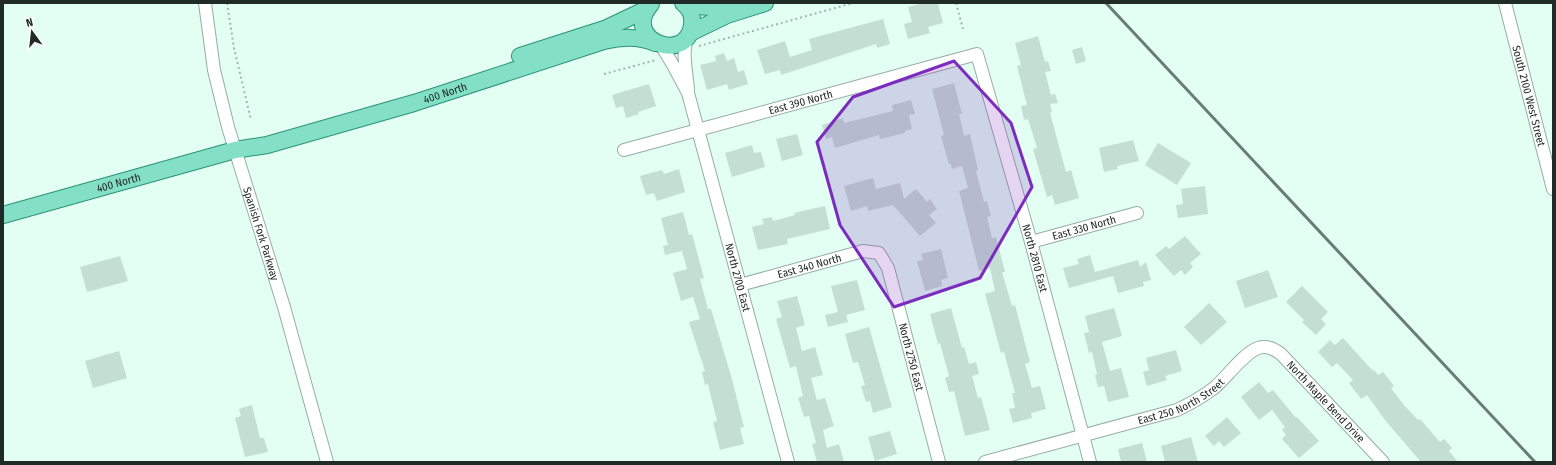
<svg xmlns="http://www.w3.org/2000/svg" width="1556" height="465" font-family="'Fira Sans Condensed',sans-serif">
<rect width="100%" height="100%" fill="#e3fef3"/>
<!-- building -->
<path fill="#c4ded4" d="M923,3H938L943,23L928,27L930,33L908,39L904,24L912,22L908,7Z
M883,19L890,44L877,48L876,44L781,75L780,70L765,74L757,50L785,41L790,57L812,50L809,39Z
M1038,36L1045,62L1048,61L1051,71L1045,72L1051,95L1055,94L1058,103L1050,104L1052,112L1050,113L1066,172L1071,170L1079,198L1055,205L1052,195L1047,197L1033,149L1037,148L1028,119L1024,120L1021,106L1027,105L1017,66L1021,65L1015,43Z
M1082,47L1086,61L1076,64L1072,50Z
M724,53L727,61L734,58L738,72L744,70L748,84L729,90L727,84L707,90L700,65L716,61L715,56Z
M954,83L962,114H959L964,136L970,134L978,170L976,171L984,202L987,201L991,216L987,217L992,238L996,237L1005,272H1002L1012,306L1015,305L1030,362L1025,364L1032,388L1040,386L1046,409L1031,413L1032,418L1013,423L1009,409L1015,408L1012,393H1015L1004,352L1001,353L985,294L995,291L990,268L979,271L959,191L968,188L962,166L952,169L951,164H949L941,136L944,135L932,89Z
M649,84L656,106L638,112L639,114L626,118L623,106L616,108L612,95Z
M911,100L915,114L909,115L912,129L905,131V133L880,139L879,135L835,148L832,137L826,139L822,125L843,118L844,123L893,111L892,105Z
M797,134L803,155L782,161L776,139Z
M1133,140L1139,161L1117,166L1118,169L1104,172L1099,148Z
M1158,143L1191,163L1177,185L1145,165Z
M752,145L754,153L761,152L765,167L732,177L725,153Z
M679,169L685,192L657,201L654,193L646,195L640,176L662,170L664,174Z
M873,178L876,189L900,183L904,199L916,189L927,202L930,199L937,209L929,215L936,223L920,236L893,205L868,211L867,206L851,211L844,186Z
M1205,186L1208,214L1178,218L1176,205L1183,204L1181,189Z
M825,206L830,229L787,239L788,244L758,250L752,227L764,224L762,219L772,217L773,221L795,215L794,213Z
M683,212L689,235L692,234L704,278L700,279L708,309H711L732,379L744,427L740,428L744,444L720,450L713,422L717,421L708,384L705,385L702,372L705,371L689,322L700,319L693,297L681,301L673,273L687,269L682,251L665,255L663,246L668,245L661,218Z
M1185,236L1201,254L1190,263L1193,267L1185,275L1181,270L1174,276L1155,255L1166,246L1169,249Z
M941,249L948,278L941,280L942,286L925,291L917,261L923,260L921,254Z
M1090,255L1095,272L1138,260L1140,267L1146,262L1151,280L1143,282L1144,286L1118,293L1113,276L1069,288L1063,268L1079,264L1077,259Z
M120,256L128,281L87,292L80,267Z
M1268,270L1278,297L1245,308L1236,281Z
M857,280L865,310L846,315L848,322L828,327L825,315L838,312L831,286Z
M1302,286L1328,312L1321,319L1326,324L1316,335L1302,322L1304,320L1286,302Z
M797,296L805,325L796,328L802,351L815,347L823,375L811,378L817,400L825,398L834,426L823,430L827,448L839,444L844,462H817L812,444L816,443L809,416L804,417L798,398L803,396L796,366L790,368L776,319L782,317L777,301Z
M1209,303L1227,322L1201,345L1184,327Z
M951,308L962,348L964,347L969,364L976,362L979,374L972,376L978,398L981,397L990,430L965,436L954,391L949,392L945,378L949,376L940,343L938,344L930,314Z
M1114,308L1122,336L1102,342L1110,371L1121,368L1129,397L1108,402L1104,386L1098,387L1095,375L1097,374L1092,352L1089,353L1084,333L1089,332L1085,316Z
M869,327L892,407L873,413L870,401L866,402L861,386L865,385L858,362L853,363L845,334Z
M1343,338L1373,371L1374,370L1378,375L1383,372L1394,386L1391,388L1403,404L1418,420L1420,419L1440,442L1444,439L1452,448L1449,451L1458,462H1421L1385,420L1367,395L1361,399L1349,383L1353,380L1337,363L1332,367L1318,352L1330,340L1335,345Z
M1176,350L1182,371L1165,376L1167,380L1147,386L1143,372L1149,370L1146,358Z
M119,351L127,378L93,388L85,361Z
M1259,382L1268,393L1273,390L1296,418L1297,417L1319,441L1299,458L1282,439L1286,435L1282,430L1285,427L1272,410L1259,420L1241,397Z
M252,405L260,438H264L268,452L245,457L235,418L241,416L239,409Z
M1227,417L1241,433L1224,447L1219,441L1214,446L1205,436Z
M890,431L897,454L875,461L868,437Z
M1191,437L1198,462H1165L1161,446Z
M1142,443L1147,462H1121L1118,449Z"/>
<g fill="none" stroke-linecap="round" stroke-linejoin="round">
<defs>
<g id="minor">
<path id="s1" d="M205,3L214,70L228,127L284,307L327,462"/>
<path id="s2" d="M1505,3L1553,189"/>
<path id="s3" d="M661,45L673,65L688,93L788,462"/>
<path d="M688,90C687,72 681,53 688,35"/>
<path id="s4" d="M624,150L977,54L1031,242L1090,462"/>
<path id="s5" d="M1031,242L1137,213"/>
<path id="s6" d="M740,285L863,251L879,253L888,268L939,462"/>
<path id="s7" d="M985,462L1177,410C1190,404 1202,397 1214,388C1226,378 1244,353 1258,348C1267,345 1274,349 1281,354L1383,462"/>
</g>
<g id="major">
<path d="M651,4C620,39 686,66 692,25C693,17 690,8 683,3"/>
<path d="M685,5L710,7L729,3"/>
<path d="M690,33L727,15L765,3"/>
<path d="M520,56L607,28L647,9"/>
<path id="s8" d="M3,215L235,150L267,145L414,103L604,41C622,37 638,36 655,43"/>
</g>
</defs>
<!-- minor casing -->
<use href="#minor" stroke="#95aea4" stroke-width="14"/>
<!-- major casing -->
<use href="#major" stroke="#2a9375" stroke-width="18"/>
<!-- path -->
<path stroke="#a1b7ae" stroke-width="2" stroke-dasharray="2 3" stroke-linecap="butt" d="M227,3L234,48L251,120
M956,3L963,29
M699,46L853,3
M604,74L656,60"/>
<!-- minor -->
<use href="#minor" stroke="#fff" stroke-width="12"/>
<!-- major -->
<use href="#major" stroke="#83e0c6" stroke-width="16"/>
<!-- rail -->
<path stroke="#6b7b75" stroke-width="3" d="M1106,3L1535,462"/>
</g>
<!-- marked area -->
<path fill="#7b2cbf" fill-opacity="0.2" stroke="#7b2cbf" stroke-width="3" stroke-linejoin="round" d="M954,61L1011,123L1032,187L980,278L894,307L840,225L817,142L853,97Z"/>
<g text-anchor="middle" stroke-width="3" stroke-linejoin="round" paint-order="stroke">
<!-- street labels -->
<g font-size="11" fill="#202a26" stroke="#fff">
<text dy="4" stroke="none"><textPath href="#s8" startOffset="459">400 North</textPath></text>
<text dy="4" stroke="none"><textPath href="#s2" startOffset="96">South 2100 West Street</textPath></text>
<text dy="4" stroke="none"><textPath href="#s4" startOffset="183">East 390 North</textPath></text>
<text dy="4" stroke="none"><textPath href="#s8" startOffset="120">400 North</textPath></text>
<text dy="4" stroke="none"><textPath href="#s5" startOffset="55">East 330 North</textPath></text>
<text dy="4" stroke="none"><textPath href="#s1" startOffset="238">Spanish Fork Parkway</textPath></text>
<text dy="4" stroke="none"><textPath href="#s4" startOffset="578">North 2810 East</textPath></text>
<text dy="4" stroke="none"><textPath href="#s6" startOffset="72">East 340 North</textPath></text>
<text dy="4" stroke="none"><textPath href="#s3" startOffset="246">North 2700 East</textPath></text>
<text dy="4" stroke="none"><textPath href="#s6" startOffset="253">North 2750 East</textPath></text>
<text dy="4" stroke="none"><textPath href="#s7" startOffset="206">East 250 North Street</textPath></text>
<text dy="4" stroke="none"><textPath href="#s7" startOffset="392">North Maple Bend Drive</textPath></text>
</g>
</g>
<!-- border -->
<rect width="1556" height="465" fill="none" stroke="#202a26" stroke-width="8"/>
<!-- north arrow -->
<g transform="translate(32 32) rotate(345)" stroke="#ffffff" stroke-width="3" paint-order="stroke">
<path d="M0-3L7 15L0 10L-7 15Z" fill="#202a26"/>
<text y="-6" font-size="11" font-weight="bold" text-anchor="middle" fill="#202a26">N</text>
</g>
</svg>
